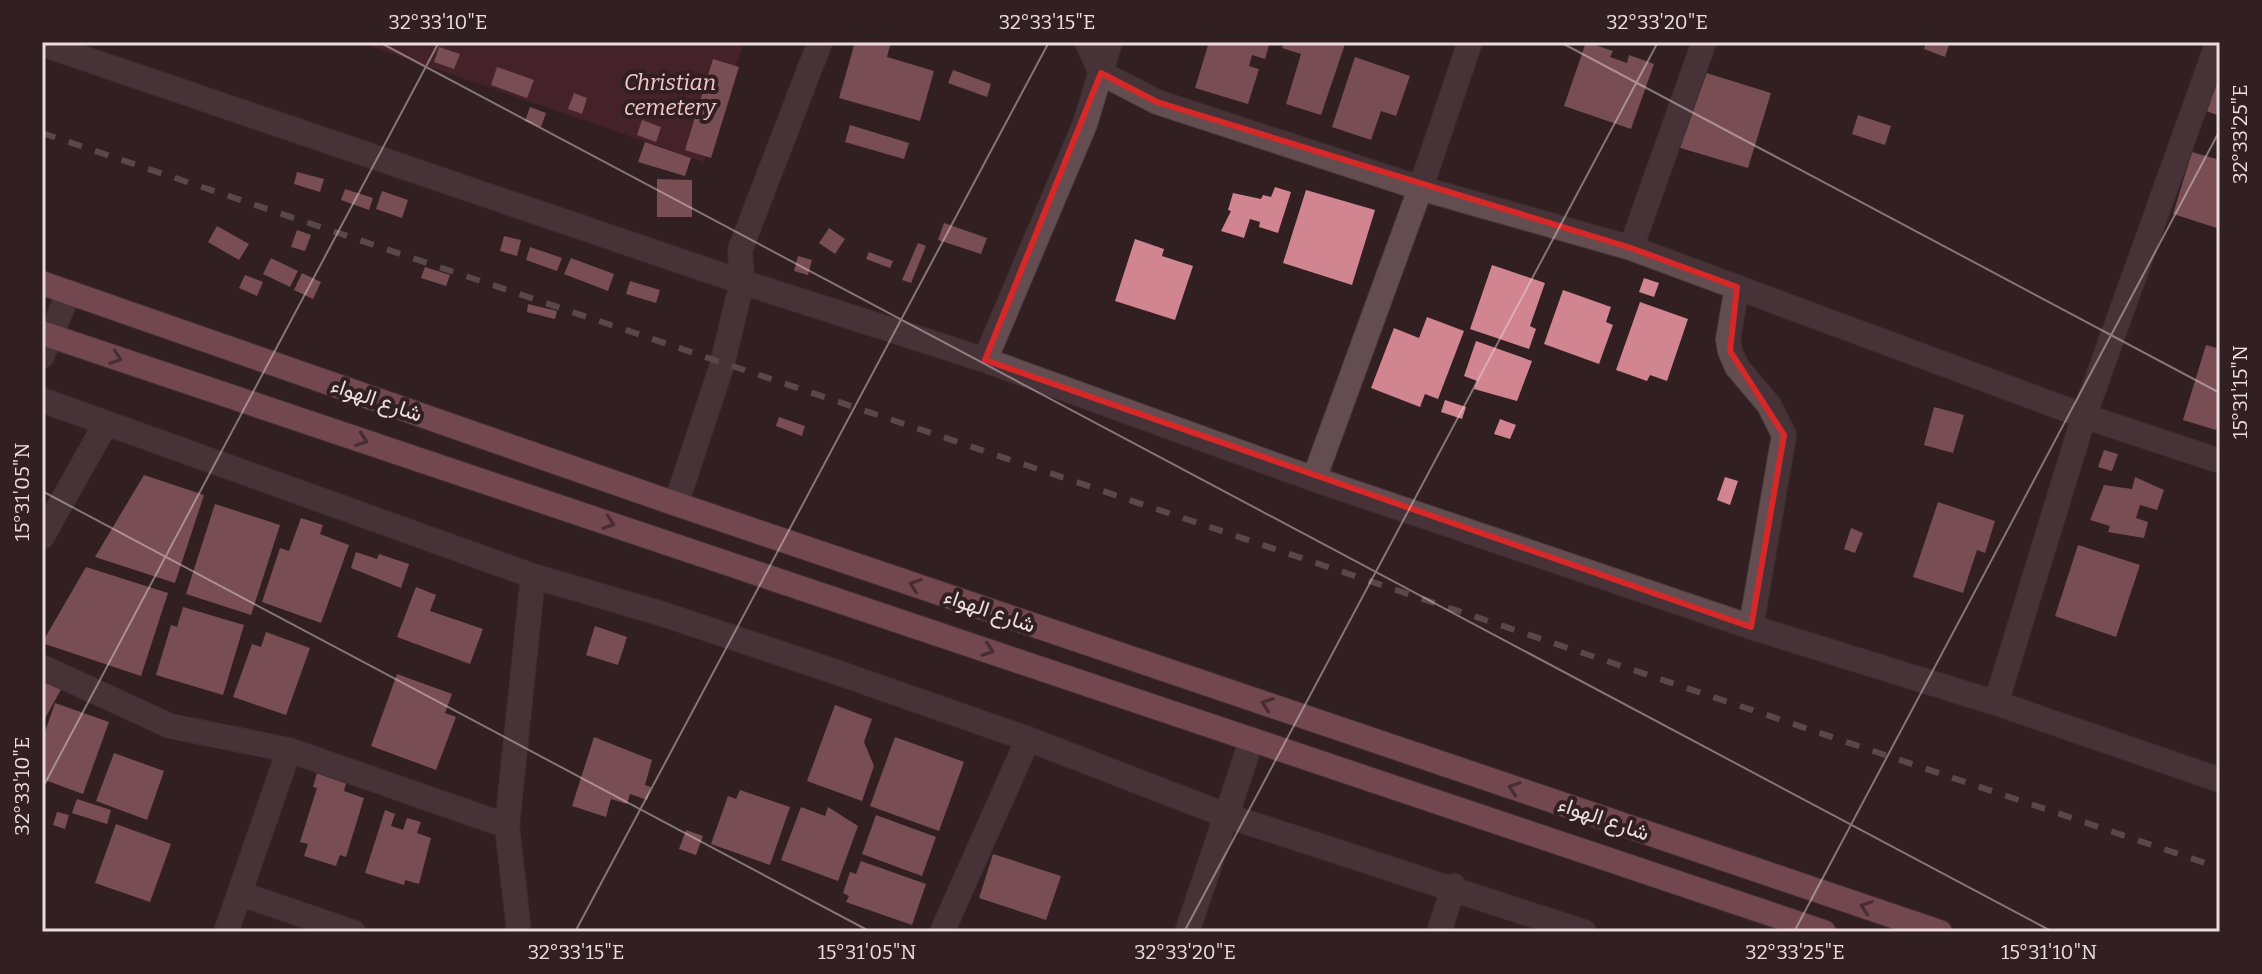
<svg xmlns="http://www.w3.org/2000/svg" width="2262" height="974" font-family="Bitter,Vazirmatn,serif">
<rect width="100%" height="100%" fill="#321f22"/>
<!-- green -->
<path fill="#5e2431" d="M358,42H744L704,162Z"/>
<!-- building -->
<path fill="#d08591" d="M855,42H891L887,57L934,71L920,121L839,98Z
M1209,42H1270L1265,59L1252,55L1249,66L1259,69L1248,104L1195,88Z
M1284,42L1345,44L1321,115L1286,104L1301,54L1282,48Z
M1586,42L1613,51L1610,57L1627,63L1629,55L1654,64L1631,129L1564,106Z
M1926,42H1950L1945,57L1924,49Z
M439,47L460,54L454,69L434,62Z
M1355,57L1410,76L1396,116L1381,111L1371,140L1332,127Z
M713,59L739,67L711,158L685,150Z
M2220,66V116L2203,110Z
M497,67L534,80L527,98L491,85Z
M953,70L991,84L987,97L948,83Z
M1700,71L1771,93L1748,168L1677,147Z
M574,93L587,98L582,114L568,109Z
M530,107L546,113L541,127L525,121Z
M1858,115L1891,126L1885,145L1852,134Z
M642,120L661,127L656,142L637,135Z
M850,125L909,143L904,159L845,142Z
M645,142L691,158L685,176L638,162Z
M2192,152L2220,160V229L2173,214Z
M297,172L324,179L320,192L294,184Z
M657,179L692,180V217H657Z
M1275,187L1291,192L1278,233L1259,227L1260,222L1250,219L1244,238L1221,231L1231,211L1228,210L1233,193L1261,199L1263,195L1271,197Z
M345,189L373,198L369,210L341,200Z
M1306,190L1375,210L1352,285L1283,263Z
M382,191L408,200L402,218L376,209Z
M944,223L987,238L981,254L938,240Z
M217,226L249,244L239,260L208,242Z
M829,228L845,239L835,254L819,243Z
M297,230L311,235L305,251L291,247Z
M504,236L521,240L517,256L500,251Z
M1135,239L1164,249L1162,256L1193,266L1175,320L1115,301Z
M918,243L926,246L911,283L902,280Z
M530,247L562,258L557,271L526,260Z
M869,252L893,261L890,268L866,259Z
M798,256L812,260L808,275L794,271Z
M271,258L298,271L290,287L263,274Z
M571,258L614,274L608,291L564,274Z
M1492,265L1545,283L1530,326L1536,329L1529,349L1470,329Z
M425,267L450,275L446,286L421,278Z
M302,273L321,282L313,299L294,290Z
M245,275L263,282L257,296L239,288Z
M1644,278L1659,283L1654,297L1639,292Z
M630,281L660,290L656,303L626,294Z
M1563,290L1611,307L1606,322L1613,325L1599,364L1544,344Z
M1640,302L1688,319L1667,381L1650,375L1647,381L1616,370Z
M528,304L557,311L555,319L527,312Z
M1427,317L1464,331L1438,399L1425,394L1420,407L1371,388L1394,328L1419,338Z
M1476,341L1532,361L1517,401L1474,389L1477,381L1464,376Z
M2206,345L2220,349V416L2216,430L2183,420Z
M1445,400L1466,407L1462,419L1441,412Z
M1934,407L1964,415L1953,453L1924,445Z
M779,417L805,426L802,436L776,426Z
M1500,419L1516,425L1510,439L1494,434Z
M2104,450L2118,454L2112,471L2098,467Z
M144,475L204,495L175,583L95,557Z
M1725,477L1738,481L1730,505L1717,500Z
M2135,477L2164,490L2157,510L2140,505L2136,518L2148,522L2144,538L2108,532L2110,526L2090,520L2104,485L2132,489Z
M1938,502L1995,521L1985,553L1977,550L1963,593L1913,577Z
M215,504L280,525L251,615L186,594Z
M301,518L323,525L320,534L349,545L321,623L262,602L280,548L289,551Z
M1851,528L1863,533L1855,553L1844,549Z
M2078,545L2140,565L2116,637L2055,616Z
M356,552L377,559L379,554L409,564L401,588L351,568Z
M86,567L168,593L141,676L42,643Z
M416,587L436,595L430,611L483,629L470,664L397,637Z
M183,607L244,625L223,695L156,675L171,625L177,627Z
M595,626L627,637L618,665L586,655Z
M266,632L310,648L286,715L233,697L252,644L261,647Z
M42,672L64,684L42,724Z
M397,674L452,694L445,713L456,717L436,770L371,746Z
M55,703L109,722L83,794L42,779V740Z
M835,705L872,719L864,742L874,766L862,801L807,781Z
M594,737L652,760L645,785L651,787L647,800L630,794L627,804L611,799L606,817L572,806Z
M895,737L964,762L939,831L870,806Z
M114,753L164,771L147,820L96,801Z
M319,766L348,776L344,791L364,798L346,857L340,855L336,866L304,856L308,844L300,842L317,788L313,787Z
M740,790L790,807L770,865L711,844L728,796L736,799Z
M77,799L111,810L107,824L72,813Z
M801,807L825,816L828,807L858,826L838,881L781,860Z
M385,810L395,814L391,826L403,830L407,818L421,822L417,833L431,838L419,884L405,880L404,885L365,873Z
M57,812L69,815L65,829L53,825Z
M876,815L936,837L922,876L862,854Z
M116,824L171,844L150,902L95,883Z
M686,830L703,836L696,855L679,849Z
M993,854L1061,876L1046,920L979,898Z
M861,861L926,884L912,925L846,902L849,896L843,893L850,872L856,874Z"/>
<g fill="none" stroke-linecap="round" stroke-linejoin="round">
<defs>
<path id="minor" d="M1087,42L1101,73L1157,102L1420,188L1631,248L2084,416L2220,461
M42,44L742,282L985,360L1314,479L1751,627L1996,703L2220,780
M1631,248L1704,42
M1737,287L1728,339L1730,351L1737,367L1769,405L1784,435L1751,627
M985,360L1085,124L1110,42
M42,400L533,576L666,615L830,670L1028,739L1225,815L1584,932
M1314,479L1423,181L1470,42
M676,504L722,365L742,282L740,250L820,42
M42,537L105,425
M42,667L170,726L289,750L507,826
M1996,703L2084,416L2218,42
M241,894L353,932
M226,932L289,750
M519,932L507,826L533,576
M942,932L1028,739
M1187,932L1252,739
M1439,932L1454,886"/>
<path id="tertiary" d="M42,356L69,292"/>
<path id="trunk" d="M42,283L676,504L1940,932
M42,333L1824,932"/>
</defs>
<!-- minor casing -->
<use href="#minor" stroke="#4b3b3f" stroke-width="26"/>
<!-- tertiary casing -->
<use href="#tertiary" stroke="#4b3b3f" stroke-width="26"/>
<!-- trunk casing -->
<use href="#trunk" stroke="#4b3b3f" stroke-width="26"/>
<!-- minor -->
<use href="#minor" stroke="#634d50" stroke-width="24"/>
<!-- tertiary -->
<use href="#tertiary" stroke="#634d50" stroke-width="24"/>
<!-- trunk -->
<use href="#trunk" stroke="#c07885" stroke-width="24"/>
<!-- rail -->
<path stroke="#89787b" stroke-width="6" stroke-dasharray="14 14" stroke-linecap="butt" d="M42,133L2220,868"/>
</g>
<!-- one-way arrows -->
<defs><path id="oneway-chevron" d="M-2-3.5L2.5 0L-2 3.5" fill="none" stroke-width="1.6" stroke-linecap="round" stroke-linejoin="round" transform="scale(2)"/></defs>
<g stroke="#643e45">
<use href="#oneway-chevron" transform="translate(116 358) rotate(19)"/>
<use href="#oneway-chevron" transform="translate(362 440) rotate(19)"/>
<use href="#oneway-chevron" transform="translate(609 523) rotate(19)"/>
<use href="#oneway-chevron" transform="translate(915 585) rotate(-161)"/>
<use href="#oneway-chevron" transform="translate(988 650) rotate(19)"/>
<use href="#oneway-chevron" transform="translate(1267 704) rotate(-161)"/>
<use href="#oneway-chevron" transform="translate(1514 788) rotate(-161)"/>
<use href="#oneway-chevron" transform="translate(1866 907) rotate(-161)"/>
</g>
<!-- marked area -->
<path d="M0 0H2262V974H0ZM1101,73L1157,102L1631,248L1737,287L1730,351L1784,435L1751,627L985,360Z" fill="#321f22" fill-opacity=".55" fill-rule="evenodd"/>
<path fill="none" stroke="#d62828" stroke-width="6" stroke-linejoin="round" d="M1101,73L1157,102L1631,248L1737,287L1730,351L1784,435L1751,627L985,360Z"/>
<!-- ticks -->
<path fill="none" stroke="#ebdddf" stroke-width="2" stroke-opacity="0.45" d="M379,42L2053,932M1560,42L2220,393M42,491L871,932M42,789L439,42M575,932L1049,42M1184,932L1658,42M1794,932L2220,130"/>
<g text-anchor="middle" stroke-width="8" stroke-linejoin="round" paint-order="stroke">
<!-- park labels -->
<g font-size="22" font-style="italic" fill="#f4c8ce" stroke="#321f22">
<text x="670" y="90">Christian<tspan x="670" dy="25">cemetery</tspan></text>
</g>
<!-- street labels -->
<g font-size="22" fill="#ebdddf" stroke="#321f22">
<text transform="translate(377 399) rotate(19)" y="8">شارع الهواء</text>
<text transform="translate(990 610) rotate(19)" y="8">شارع الهواء</text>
<text transform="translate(1604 818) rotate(19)" y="8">شارع الهواء</text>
</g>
</g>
<!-- border -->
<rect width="2262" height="974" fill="none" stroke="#321f22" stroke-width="88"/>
<rect x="44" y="44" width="2174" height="886" fill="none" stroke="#ebdddf" stroke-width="3"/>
<g font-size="20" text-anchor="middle" fill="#ebdddf">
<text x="438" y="29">32°33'10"E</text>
<text x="1047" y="29">32°33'15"E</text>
<text x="1657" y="29">32°33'20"E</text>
<text transform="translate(2240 134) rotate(-90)" y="7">32°33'25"E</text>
<text transform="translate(2240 392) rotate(-90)" y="7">15°31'15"N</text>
<text transform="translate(22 492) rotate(-90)" y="7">15°31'05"N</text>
<text transform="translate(22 786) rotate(-90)" y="7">32°33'10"E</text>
<text x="576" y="959">32°33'15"E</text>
<text x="867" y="959">15°31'05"N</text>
<text x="1185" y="959">32°33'20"E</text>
<text x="1795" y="959">32°33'25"E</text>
<text x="2049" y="959">15°31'10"N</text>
</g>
</svg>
